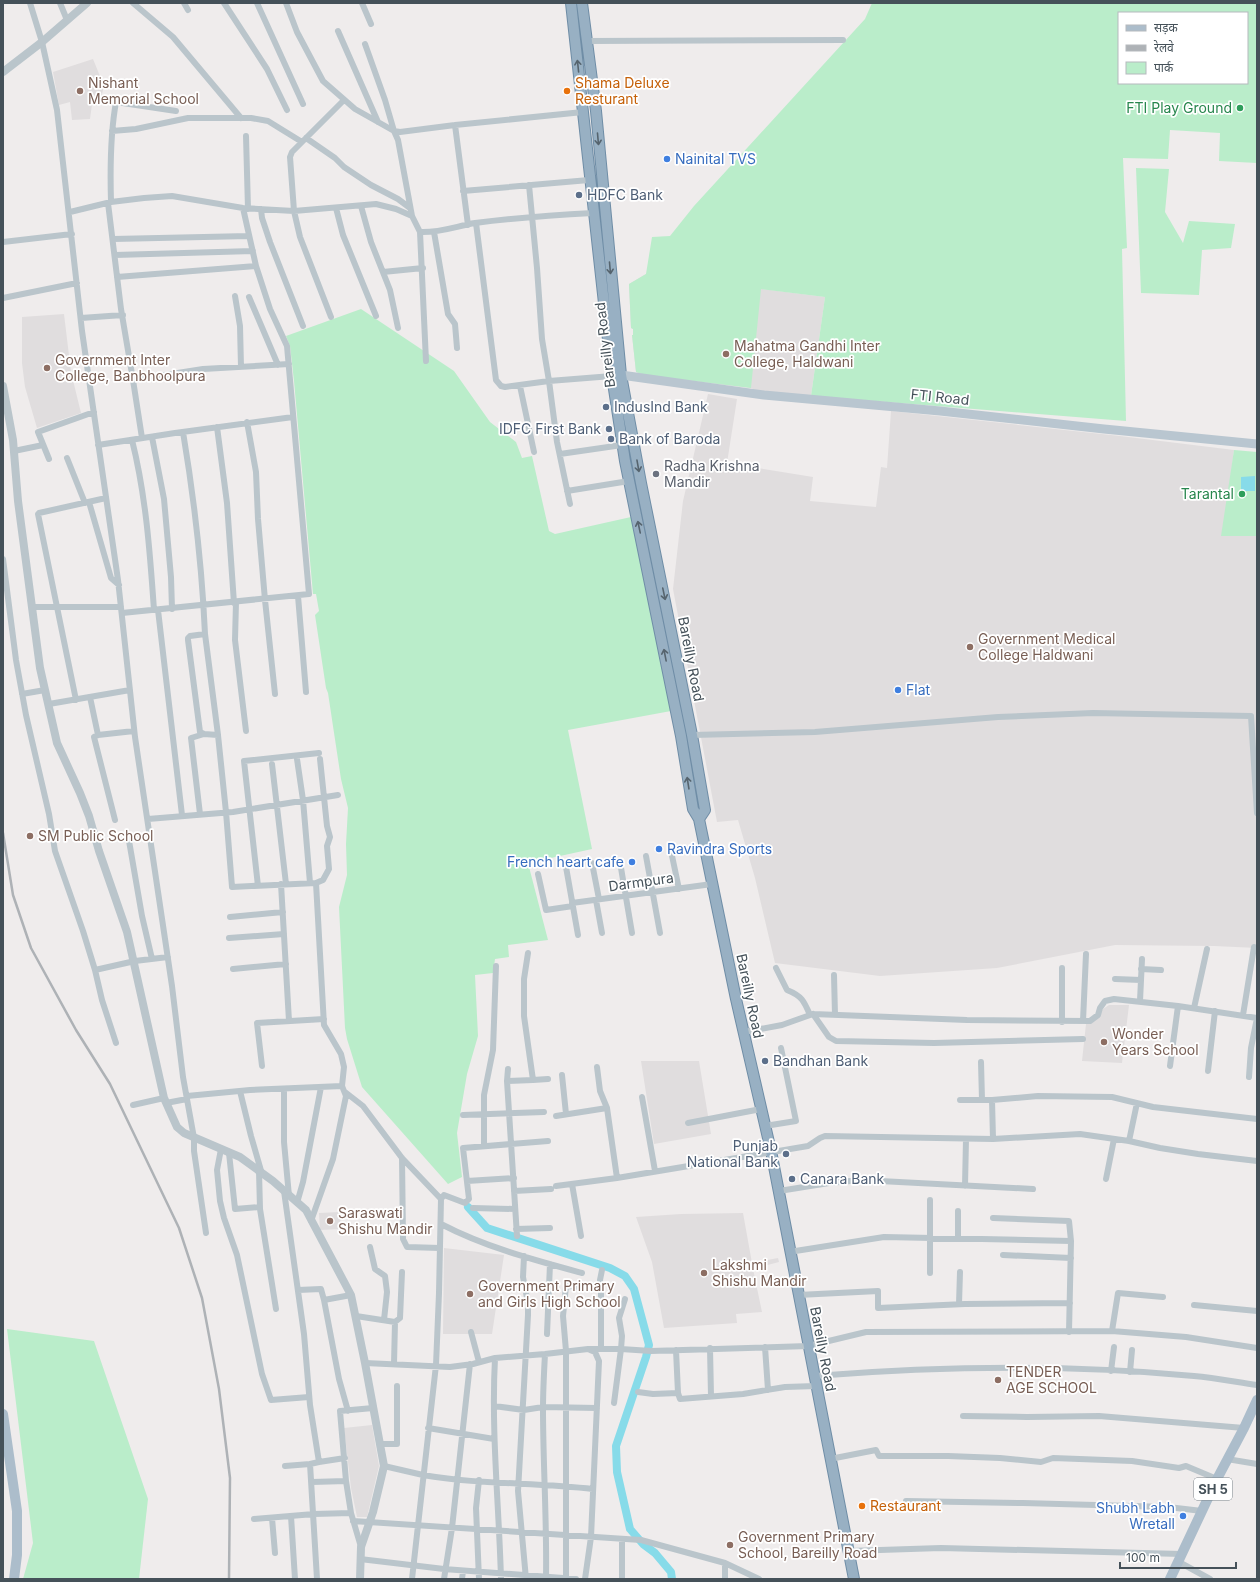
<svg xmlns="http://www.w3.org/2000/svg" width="1260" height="1582" font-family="Inter,'Noto Sans Devanagari',sans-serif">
<rect width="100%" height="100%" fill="#efecec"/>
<!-- education -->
<path fill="#e0ddde" d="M93,59L104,86L101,98L93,97L90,119L72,120L70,102L59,105L53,72Z
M646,274L825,297L811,396L758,391L751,388L645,375L636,372L632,335H633V329L631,328L629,284Z
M64,314L71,372L81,413L37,428L25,387L22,363V317Z
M708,394L737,399L727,463L813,477L810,501L876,507L881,467L887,468L891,411L1120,436L1234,450L1223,536H1257V948L1214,946L1115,945L997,968L880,976L775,963L755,878L738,820L717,822L673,589L683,501Z
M1109,1005H1129L1122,1063L1082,1061L1086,1024L1092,1023L1103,1009Z
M641,1061H699L711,1134L654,1144Z
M340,1212L341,1229L320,1230L319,1213Z
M743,1213L752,1263L778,1258L779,1262L753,1269L762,1312L736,1314L737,1323L664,1328L652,1262L636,1217L681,1214Z
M444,1248L504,1255L492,1334H443Z
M372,1425L379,1466L367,1517H357L351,1488L344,1428Z"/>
<!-- green -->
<path fill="#baedca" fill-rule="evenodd" d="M872,3H1257V163L1219,161L1220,133L1170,130L1168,159L1123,158L1127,248L1122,249L1126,421L811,396L825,297L761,289L751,388L645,375L636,372L632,335H633V329L631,328L629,284L646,274L652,237L670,236L694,206L865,19ZM1119,13H1247V83H1119Z
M1136,168L1169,169L1165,212L1183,243L1189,221L1235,224L1231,248L1202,250L1199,295L1141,293Z
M361,309L454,371L490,422L516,442L522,458L532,456L549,531L555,534L631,517L671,711L568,730L592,849L528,863L548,940L508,945L509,957L495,959L493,973L475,975L478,1036L467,1074L457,1133L462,1177L448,1184L362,1087L347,1039L345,1028L339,907L347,875L346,844L348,808L341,779L328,693L326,688L315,615L319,611L316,594H313L294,381L290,346L286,336Z
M1234,450L1257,452V536H1221Z
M7,1329L94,1341L148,1499L139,1579H23L33,1543Z"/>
<!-- water -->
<path fill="#87dbe9" d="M1255,476V491H1241V477Z"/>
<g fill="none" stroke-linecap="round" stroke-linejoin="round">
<!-- canal -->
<path stroke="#87dbe9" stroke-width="8" d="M468,1207L487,1228L610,1268L625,1276L634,1289L649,1345L646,1357L616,1446L617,1472L630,1529L643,1544L655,1553L671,1572L672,1579"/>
<defs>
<path id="trunk" d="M571,3L612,376L625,461L681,736L693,809L699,819L736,999L771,1151L854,1579
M582,3L596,111L621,375L641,483L692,735L705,810L699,819"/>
</defs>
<!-- trunk casing -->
<use href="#trunk" stroke="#6f8da6" stroke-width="12"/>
<!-- minor -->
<path stroke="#bac5cb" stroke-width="6" d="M30,3L42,42L57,110L82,331L118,580L135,737L172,986L183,1077L194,1138V1151L206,1233
M60,3L67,20
M133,3L173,37L241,118
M184,3L188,10
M224,3L267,69L287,110
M257,3L303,104
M286,3L297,32L323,81L355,109L394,131L400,132L455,125L583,112
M362,3L371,24
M338,31L378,122
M588,41L843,40
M365,44L385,100L394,131L398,140L412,216L420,232C439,233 457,226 475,223C514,218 554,215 593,213
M455,125L468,225
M112,131L136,129L188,118H251L268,121L302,142
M246,136L248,209
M306,138L335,158L344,167L371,185L398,199L410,208
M529,185L537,268L542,339L549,381L557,442L570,504
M463,191L589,180
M111,202C110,168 110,135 116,102L176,111
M108,203L121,309L133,380
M361,206L371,242L390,290L398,328
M336,208L343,235L376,316
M261,209L262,218L270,242L303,326
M70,212L111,202L144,198L172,196L243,208L294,211L376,204L396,209L412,216
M476,223L496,380L501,386L505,387L549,381L612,376
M420,232L426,361
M434,232L448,314L455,324L457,348
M113,239L249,236
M3,242L72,234
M115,255L253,251
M383,272L423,268
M117,277L256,266
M235,296L240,326L241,367
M249,297L278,365
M3,298L77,283
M331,317L300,237L294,211L290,157L292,152L344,100
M81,318L123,315
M520,386L534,452
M247,422L256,472L258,519L265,600L275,694
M217,427L227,503L234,603
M183,432C194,498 202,567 205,634L190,636L188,638V640L200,732L204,734L218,735L226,812L232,887L316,883
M152,437L164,499L171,577L172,609
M142,438L133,380L203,369L289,364
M132,440C146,496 150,553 154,610
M98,445L175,433L293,417
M14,451L43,445
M560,454L622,445
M67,458L85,503
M49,459L38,432L94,412
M567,491L629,481
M89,502L111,578L119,585
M3,559L16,660L26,715L49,814L55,851L83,931L95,970L102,1000L116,1043
M298,596L306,692
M236,602L235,640L246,731
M32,607H121
M158,610L182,815
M122,613L309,594L287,346L270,309L256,266L243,208
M205,634L218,735
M22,694L45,690
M90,697L98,735
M76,700L38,514L39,513L106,498
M49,704L130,690
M692,735L815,732L998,717L1093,713L1251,716L1257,813
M297,759L303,800L310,883
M272,764L286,884
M200,814L191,738L204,734
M148,819L233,812L338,795
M115,820L94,737L98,735L134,731
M128,835L142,916L152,959
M671,851L679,889
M646,856L660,933
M620,862L632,933
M592,863L599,899
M566,867L578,935
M538,874L546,910L573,906
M281,884L289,1021
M258,886L244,761L319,753
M596,900L602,933
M572,903L712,884
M230,917L283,912
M229,938L284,934
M776,968L787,990C802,996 804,1001 810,1015
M233,969L286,964
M1141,969L1161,970
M95,970L135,961L168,957
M834,975L835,1015
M1115,979L1141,980
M1140,1001L1142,959
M1194,1008L1207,949
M813,1014L829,1037L836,1041L934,1043L1083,1039
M1243,1015L1254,947
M1083,1021L1086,954
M1062,1022V968
M744,1032L782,1025L813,1014L967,1020L1090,1021L1098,1015L1100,1008L1105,1001L1114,999L1178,1006L1257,1018
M981,1062L982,1100
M262,1066L257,1023L324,1019
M1170,1066L1178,1006
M597,1067L600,1091L607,1108L617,1178
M1208,1071L1215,1011
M562,1075L566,1114
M1249,1077L1251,1048L1257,1018
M533,1080L548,1079
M507,1081L508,1069
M284,1089V1142L289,1196
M240,1091L251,1136L262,1174
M345,1092L363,1106L402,1158L441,1199
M187,1096L250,1090L342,1086
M642,1097L655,1171
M960,1100H992L1038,1096L1112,1097L1153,1107L1257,1119
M992,1100L993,1139
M166,1103L187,1099
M133,1105L164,1098
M463,1115L544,1112
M556,1116L607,1108
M688,1123L761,1109
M765,1126L796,1121L781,1048
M1129,1141L1137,1103
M484,1146V1095L493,1050L496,966
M221,1149L217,1170L220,1201L224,1218L237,1255L262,1374L271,1400L309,1397
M229,1153L235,1209L260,1207
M402,1158L403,1239L407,1247L440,1248
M259,1171L260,1209L276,1309
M1106,1179L1114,1139
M467,1181L514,1178
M572,1184L581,1236
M556,1186L617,1178L808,1146L820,1138L825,1136L993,1139L1080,1134L1129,1141L1160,1148L1198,1154L1257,1161
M965,1186L966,1139
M284,1191L304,1334L310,1405L319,1462L310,1464L317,1579
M514,1191L551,1189
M779,1191L829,1183L861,1180L1033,1189
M297,1203L303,1182L321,1087
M473,1208L515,1209
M993,1218L1069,1221L1071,1241
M311,1221L333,1159L346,1096L342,1086L344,1067L341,1054L324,1025L316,883L323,880L329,869L327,846L330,837L327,826L320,759
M441,1224C485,1247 534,1260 582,1273
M516,1229L550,1228
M517,1236L507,1081L533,1080L524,1016V979L528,953
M958,1238V1211
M370,1247L375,1269L385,1276L387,1292L384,1320
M789,1252L884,1237L1071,1241L1069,1332
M1003,1255L1071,1258
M524,1256L523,1277L528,1303V1315L518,1491L526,1579
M930,1273V1200
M601,1288L600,1280L602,1270
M298,1290L321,1289L324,1300L351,1295
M798,1295L878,1291V1308L965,1304L1070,1303
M324,1300L339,1379L348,1411
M548,1304L565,1306
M959,1304L960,1272
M1194,1305L1257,1311
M356,1316L395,1322
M1112,1331L1118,1293L1163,1297
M471,1332L479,1362
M547,1334L550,1264
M765,1347L768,1390
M710,1348L711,1396
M676,1350L678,1393
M545,1354C544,1372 543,1391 543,1409C543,1465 547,1521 546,1577
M495,1358C491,1432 499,1505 501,1579
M365,1363L450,1367L473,1364L495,1358L545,1354L588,1349H621L651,1351L808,1346L866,1332L1112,1331L1186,1337L1257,1348
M394,1364L395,1322L400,1318L402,1272
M1111,1371L1114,1347
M1130,1372L1132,1350
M814,1376C940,1366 1068,1364 1194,1376C1215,1378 1236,1382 1257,1385
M638,1392L653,1394L678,1393L680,1399L743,1394L785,1387L816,1386
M614,1403L621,1349L622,1336L619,1318L625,1299
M494,1406L524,1410L543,1407L597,1408
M963,1416L1027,1417L1099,1416L1244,1428
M428,1428L494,1439
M380,1444H397V1386
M830,1459L876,1450L879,1456H948L1000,1458L1041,1462L1053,1458L1132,1461L1179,1468L1186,1466L1217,1479
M1227,1459L1257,1464
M319,1462L345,1458
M285,1466L310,1464
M384,1466C397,1469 410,1472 423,1475C479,1485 537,1482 593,1489
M479,1480L476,1508L479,1579
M346,1481L340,1411L373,1408
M312,1482L346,1481L351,1513
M906,1501L1023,1503L1168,1507L1202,1511
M291,1516L295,1579
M272,1518L275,1553
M254,1519L314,1514L351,1513L361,1547
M353,1521L641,1540L725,1563L759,1579
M849,1551L941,1548L1182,1554
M360,1559L444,1569L576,1579
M1179,1562L1210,1579
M412,1579L436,1365L439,1293L441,1199L444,1195L465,1203L469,1199L463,1148L548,1141
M444,1579L452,1528L470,1364
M462,1579L463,1571
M566,1579V1351L563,1316L566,1286L601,1288V1348
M585,1579L591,1537L599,1361L595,1352L590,1350
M622,1579V1539
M725,1579V1563"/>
<!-- tertiary -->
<path stroke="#bac5cb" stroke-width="8" d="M3,72L42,42L87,3
M3,386L13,440L18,501L40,668L57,743L80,793L89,816L99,851L127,932L164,1098L177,1127L184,1133L240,1157L273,1181L306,1210L351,1295L365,1363L384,1466L373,1512L361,1547L360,1579"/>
<!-- secondary -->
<path stroke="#b9c6d0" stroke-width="9" d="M621,375L764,395L940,411L1104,429L1257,444"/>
<!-- primary -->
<path stroke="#acbdcb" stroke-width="10" d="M3,1414L17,1511V1555L14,1579
M1170,1579L1217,1479L1244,1428L1257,1400"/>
<!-- trunk -->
<use href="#trunk" stroke="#98b0c3" stroke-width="10"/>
<!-- rail -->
<path stroke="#aeb2b6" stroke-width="2.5" d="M3,833L13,895L31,948L76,1030L110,1084L179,1228L202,1298L219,1389L230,1478L229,1579"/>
</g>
<!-- one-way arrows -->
<defs><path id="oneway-shaft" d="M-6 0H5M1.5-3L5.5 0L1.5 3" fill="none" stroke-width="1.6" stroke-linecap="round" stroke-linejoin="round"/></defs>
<g stroke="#56646e">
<use href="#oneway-shaft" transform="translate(578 66) rotate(-96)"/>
<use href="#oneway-shaft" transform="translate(598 139) rotate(85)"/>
<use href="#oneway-shaft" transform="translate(610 268) rotate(85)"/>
<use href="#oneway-shaft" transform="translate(638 466) rotate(80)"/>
<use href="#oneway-shaft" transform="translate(639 527) rotate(-102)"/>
<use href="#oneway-shaft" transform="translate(664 594) rotate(78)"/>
<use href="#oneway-shaft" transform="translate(665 655) rotate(-101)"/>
<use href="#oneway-shaft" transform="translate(688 783) rotate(-99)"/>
</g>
<!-- markers -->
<g fill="#8d6e63" stroke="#fff" stroke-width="1.5">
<circle cx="80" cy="91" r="4"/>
<circle cx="726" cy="354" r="4"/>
<circle cx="47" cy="368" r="4"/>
<circle cx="970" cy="647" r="4"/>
<circle cx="30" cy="836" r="4"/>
<circle cx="1104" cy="1042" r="4"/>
<circle cx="330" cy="1221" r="4"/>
<circle cx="704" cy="1273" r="4"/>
<circle cx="470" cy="1294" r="4"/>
<circle cx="998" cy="1380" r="4"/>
<circle cx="730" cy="1545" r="4"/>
</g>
<g fill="#e8710a" stroke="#fff" stroke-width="1.5">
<circle cx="567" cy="91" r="4"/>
<circle cx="862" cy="1506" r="4"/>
</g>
<g fill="#2e9e5b" stroke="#fff" stroke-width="1.5">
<circle cx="1240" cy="108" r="4"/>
<circle cx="1242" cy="494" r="4"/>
</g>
<g fill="#3f7fe0" stroke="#fff" stroke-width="1.5">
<circle cx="667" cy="159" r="4"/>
<circle cx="898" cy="690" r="4"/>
<circle cx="659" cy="849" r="4"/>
<circle cx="632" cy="862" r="4"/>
<circle cx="1183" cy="1516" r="4"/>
</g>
<g fill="#5c6f8a" stroke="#fff" stroke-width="1.5">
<circle cx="579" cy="195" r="4"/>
<circle cx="606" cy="407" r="4"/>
<circle cx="609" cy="429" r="4"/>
<circle cx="611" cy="439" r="4"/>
<circle cx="765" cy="1061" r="4"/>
<circle cx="786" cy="1154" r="4"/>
<circle cx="792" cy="1179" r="4"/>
</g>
<circle fill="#6b7280" stroke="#fff" stroke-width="1.5" cx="656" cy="474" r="4"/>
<g text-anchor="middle" stroke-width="3.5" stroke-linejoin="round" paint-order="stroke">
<!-- shield labels -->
<rect fill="#fff" stroke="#7d858b" stroke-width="1" x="1194" y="1478" width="38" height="22" rx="3"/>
<g font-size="13" font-weight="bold" fill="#455159">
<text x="1213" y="1494">SH 5</text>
</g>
<!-- education labels -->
<g font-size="14" fill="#785e54" stroke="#fff" text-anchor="start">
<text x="88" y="88">Nishant<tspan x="88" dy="16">Memorial School</tspan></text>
<text x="734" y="351">Mahatma Gandhi Inter<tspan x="734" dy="16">College, Haldwani</tspan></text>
<text x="55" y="365">Government Inter<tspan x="55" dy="16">College, Banbhoolpura</tspan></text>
<text x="978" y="644">Government Medical<tspan x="978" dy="16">College Haldwani</tspan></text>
<text x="38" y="841">SM Public School</text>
<text x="1112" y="1039">Wonder<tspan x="1112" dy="16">Years School</tspan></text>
<text x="338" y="1218">Saraswati<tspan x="338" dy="16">Shishu Mandir</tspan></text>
<text x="712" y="1270">Lakshmi<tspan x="712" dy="16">Shishu Mandir</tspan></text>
<text x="478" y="1291">Government Primary<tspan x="478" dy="16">and Girls High School</tspan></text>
<text x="1006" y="1377">TENDER<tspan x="1006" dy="16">AGE SCHOOL</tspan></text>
<text x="738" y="1542">Government Primary<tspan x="738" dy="16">School, Bareilly Road</tspan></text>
</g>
<!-- food labels -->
<g font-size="14" fill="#c56008" stroke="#fff" text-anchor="start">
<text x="575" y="88">Shama Deluxe<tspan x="575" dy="16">Resturant</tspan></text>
<text x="870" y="1511">Restaurant</text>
</g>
<!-- leisure labels -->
<g font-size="14" fill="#27864d" stroke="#fff" text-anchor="end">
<text x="1232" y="113">FTI Play Ground</text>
<text x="1234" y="499">Tarantal</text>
</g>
<!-- shop labels -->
<g font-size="14" fill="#366cbe" stroke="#fff" text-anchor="start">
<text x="675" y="164">Nainital TVS</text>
<text x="906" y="695">Flat</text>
<text x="667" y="854">Ravindra Sports</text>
<text x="624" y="867" text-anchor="end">French heart cafe</text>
<text x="1175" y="1513" text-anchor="end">Shubh Labh<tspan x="1175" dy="16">Wretall</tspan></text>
</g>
<!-- service labels -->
<g font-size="14" fill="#4e5e75" stroke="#fff" text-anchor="start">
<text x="587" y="200">HDFC Bank</text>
<text x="614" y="412">IndusInd Bank</text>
<text x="601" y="434" text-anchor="end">IDFC First Bank</text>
<text x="619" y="444">Bank of Baroda</text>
<text x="773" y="1066">Bandhan Bank</text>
<text x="778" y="1151" text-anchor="end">Punjab<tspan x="778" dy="16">National Bank</tspan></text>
<text x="800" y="1184">Canara Bank</text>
</g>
<!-- street labels -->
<g font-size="14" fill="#455159" stroke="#fff">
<text transform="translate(605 345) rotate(-97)" y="5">Bareilly Road</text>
<text transform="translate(940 397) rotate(6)" y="5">FTI Road</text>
<text transform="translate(691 659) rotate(79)" y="5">Bareilly Road</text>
<text transform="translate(641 882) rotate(-8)" y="5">Darmpura</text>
<text transform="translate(750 996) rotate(78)" y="5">Bareilly Road</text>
<text transform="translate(823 1349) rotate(79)" y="5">Bareilly Road</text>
</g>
<!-- worship labels -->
<g font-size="14" fill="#5b616d" stroke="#fff" text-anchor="start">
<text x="664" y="471">Radha Krishna<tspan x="664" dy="16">Mandir</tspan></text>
</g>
</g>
<!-- border -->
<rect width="1260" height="1582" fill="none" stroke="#455159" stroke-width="8"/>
<!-- legend -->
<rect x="1118" y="12" width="130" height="72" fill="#ffffff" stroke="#b5b9bd"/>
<rect x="1126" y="25" width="20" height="6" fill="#acbdcb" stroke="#b5b9bd"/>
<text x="1154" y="32" font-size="12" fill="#455159">सड़क</text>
<rect x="1126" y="45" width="20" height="6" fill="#aeb2b6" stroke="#b5b9bd"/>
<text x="1154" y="52" font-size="12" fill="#455159">रेलवे</text>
<rect x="1126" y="62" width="20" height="12" fill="#baedca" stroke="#b5b9bd"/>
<text x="1154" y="72" font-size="12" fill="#455159">पार्क</text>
<!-- scale -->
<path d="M1120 1562v6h116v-6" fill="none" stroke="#455159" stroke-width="2"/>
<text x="1126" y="1562" font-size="12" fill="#455159" stroke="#ffffff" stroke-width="3" paint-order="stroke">100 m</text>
</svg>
